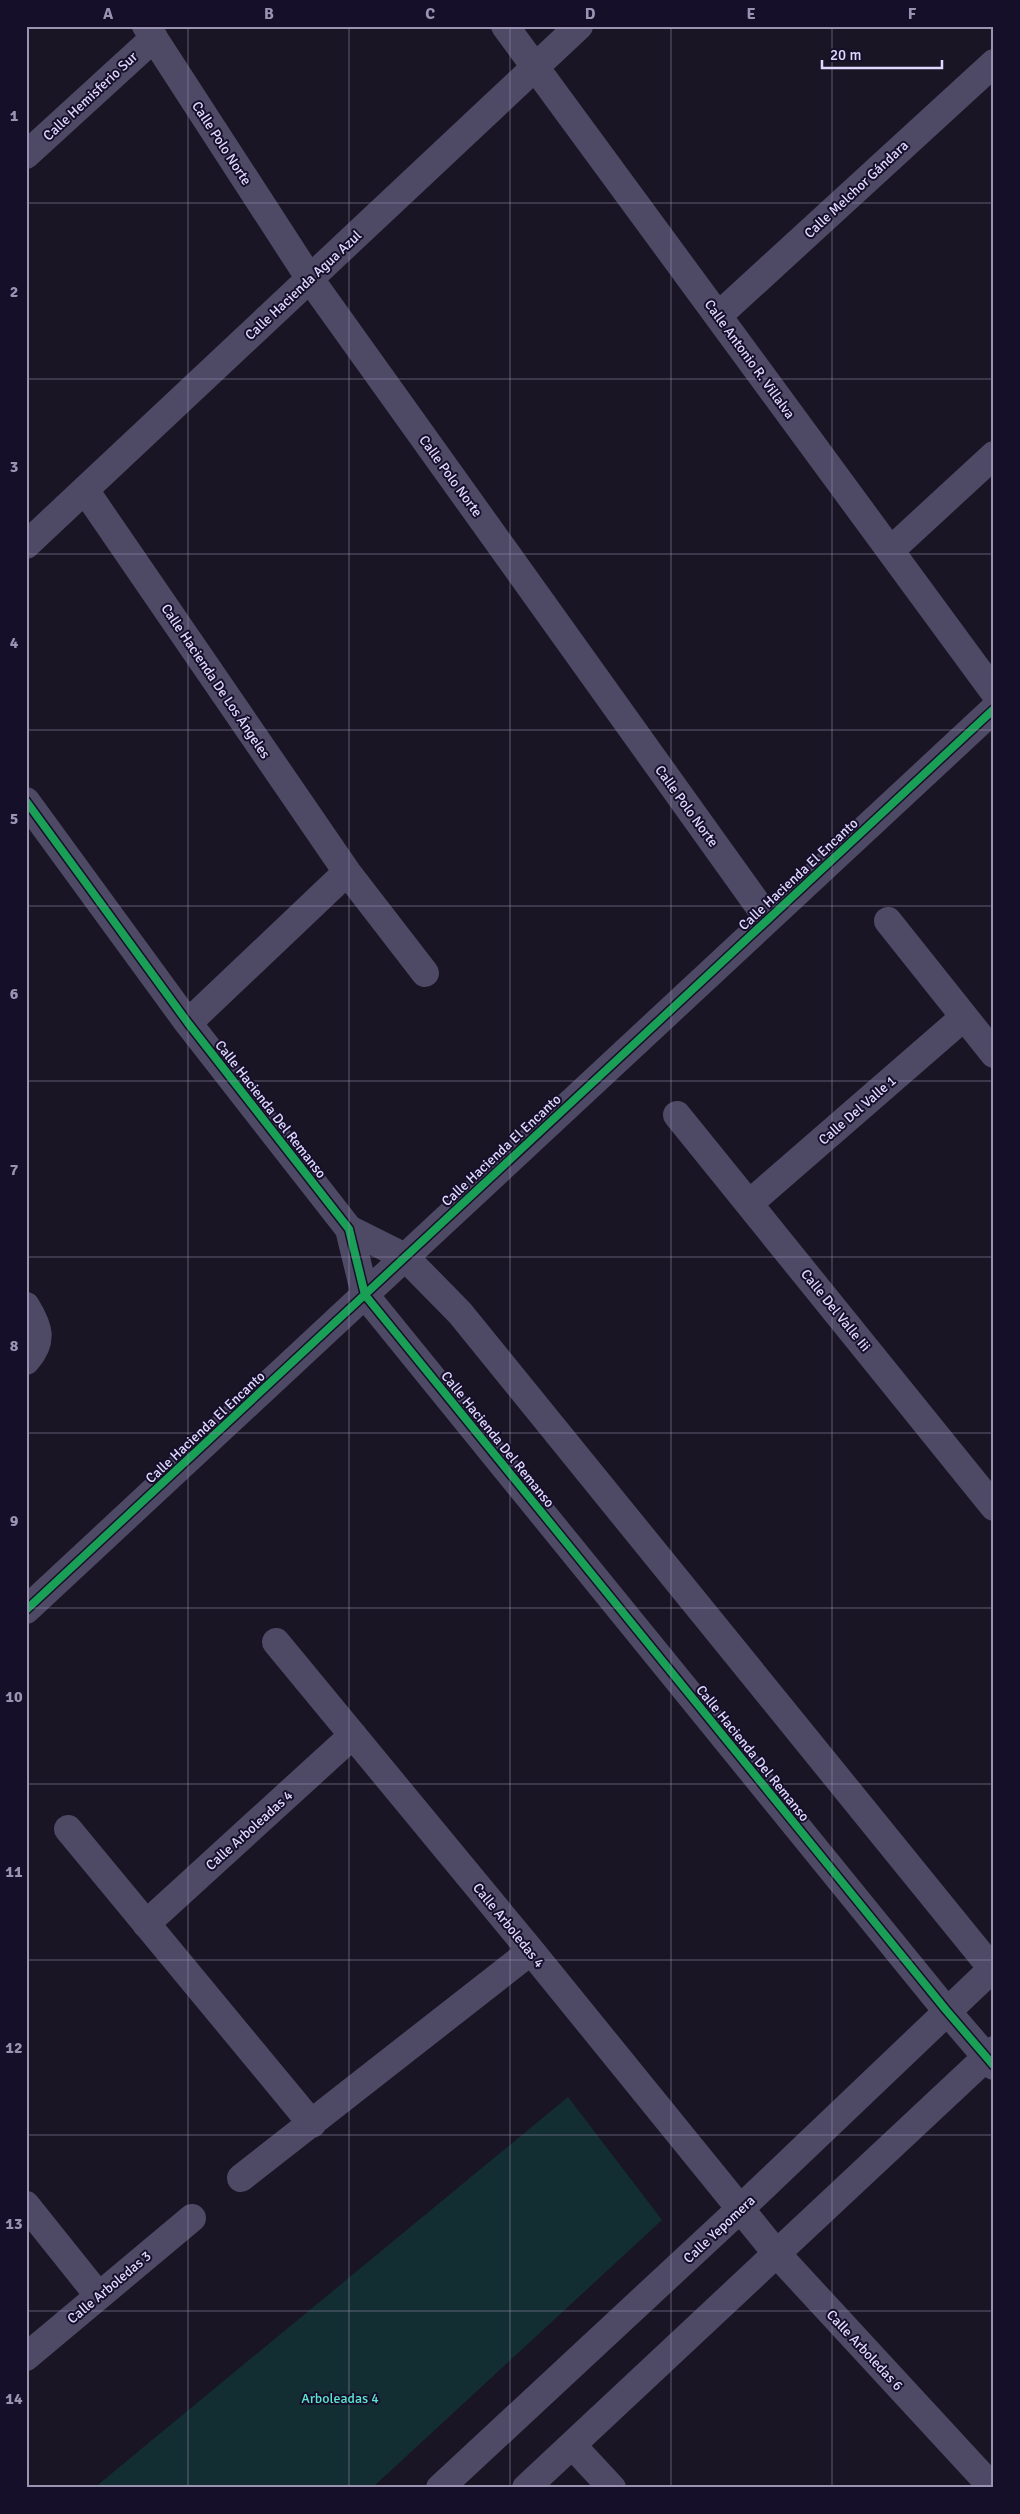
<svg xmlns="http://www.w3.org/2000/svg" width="1020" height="2514" font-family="Signika,sans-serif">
<rect width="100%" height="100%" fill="#191524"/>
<!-- green -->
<path fill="#132e32" d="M568,2097L662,2220L372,2488H94Z"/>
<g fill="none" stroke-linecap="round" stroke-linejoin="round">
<!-- minor -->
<path stroke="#4e4a65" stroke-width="28" d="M146,26L310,279L768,919
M505,26L994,692
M26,155L154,38
M718,316L994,63
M85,490L347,872L425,973
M26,545L579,26
M891,550L994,455
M26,801L188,1023L349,1229L365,1295L946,2010L994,2066
M888,921L994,1054
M188,1023L347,872
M677,1115L994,1507
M750,1203L964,1017
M349,1229L405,1257L460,1313L994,1971
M26,1306C39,1327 44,1341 26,1361
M26,1610L994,709
M276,1642L531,1951L777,2254L993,2488
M68,1829L312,2124
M146,1924L353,1735
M241,2178L531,1951
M26,2205L98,2295
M26,2357L192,2218
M572,2445L612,2488
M440,2488L739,2210L994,1967
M526,2488L994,2050"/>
<defs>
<path id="cycleway" d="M26,801L188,1023L349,1229L365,1295L946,2010L994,2066
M26,1610L994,709"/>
</defs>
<!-- cycleway casing -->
<use href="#cycleway" stroke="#160f2a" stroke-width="11"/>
<!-- cycleway -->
<use href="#cycleway" stroke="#1a9f57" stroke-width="8"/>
</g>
<!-- grid -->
<path fill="none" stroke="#9a94b2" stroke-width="1" stroke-opacity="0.55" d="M188,26V2488M349,26V2488M510,26V2488M671,26V2488M832,26V2488M26,203H994M26,379H994M26,554H994M26,730H994M26,906H994M26,1081H994M26,1257H994M26,1433H994M26,1608H994M26,1784H994M26,1960H994M26,2135H994M26,2311H994"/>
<g text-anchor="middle" stroke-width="4" stroke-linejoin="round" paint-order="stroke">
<!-- street labels -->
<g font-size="14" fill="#e0d8ff" stroke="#160f2a">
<text transform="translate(90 96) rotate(-43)" y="5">Calle Hemisferio Sur</text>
<text transform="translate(222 143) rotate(57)" y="5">Calle Polo Norte</text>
<text transform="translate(856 189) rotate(-43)" y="5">Calle Melchor Gándara</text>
<text transform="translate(303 285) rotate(-43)" y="5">Calle Hacienda Agua Azul</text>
<text transform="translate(750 359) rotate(54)" y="5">Calle Antonio R. Villalva</text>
<text transform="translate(451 476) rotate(54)" y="5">Calle Polo Norte</text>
<text transform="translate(216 681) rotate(56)" y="5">Calle Hacienda De Los Ángeles</text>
<text transform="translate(687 806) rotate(54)" y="5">Calle Polo Norte</text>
<text transform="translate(798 874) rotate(-43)" y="5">Calle Hacienda El Encanto</text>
<text transform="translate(271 1109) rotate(52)" y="5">Calle Hacienda Del Remanso</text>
<text transform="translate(857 1110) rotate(-41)" y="5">Calle Del Valle 1</text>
<text transform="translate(501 1150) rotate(-43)" y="5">Calle Hacienda El Encanto</text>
<text transform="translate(836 1310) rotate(51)" y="5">Calle Del Valle Iii</text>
<text transform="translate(205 1427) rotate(-43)" y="5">Calle Hacienda El Encanto</text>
<text transform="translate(498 1439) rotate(51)" y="5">Calle Hacienda Del Remanso</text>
<text transform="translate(753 1753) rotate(51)" y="5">Calle Hacienda Del Remanso</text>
<text transform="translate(249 1830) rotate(-42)" y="5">Calle Arboleadas 4</text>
<text transform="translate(509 1925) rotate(51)" y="5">Calle Arboledas 4</text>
<text transform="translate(719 2229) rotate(-43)" y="5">Calle Yepomera</text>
<text transform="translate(109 2287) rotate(-40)" y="5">Calle Arboledas 3</text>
<text transform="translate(865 2350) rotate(47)" y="5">Calle Arboledas 6</text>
</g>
<!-- park labels -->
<g font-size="14" fill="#5ce7d2" stroke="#160f2a">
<text x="340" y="2403">Arboleadas 4</text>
</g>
</g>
<!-- border -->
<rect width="1020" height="2514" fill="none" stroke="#160f2a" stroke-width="55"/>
<!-- scale -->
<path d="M822 60v8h120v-8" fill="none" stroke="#e0d8ff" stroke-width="2.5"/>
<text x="830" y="60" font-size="15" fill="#e0d8ff" stroke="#160f2a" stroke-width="4" paint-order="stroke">20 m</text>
<rect x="28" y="28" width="964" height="2458" fill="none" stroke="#9a94b2" stroke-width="2"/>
<g font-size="16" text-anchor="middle" font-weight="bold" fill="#9a94b2">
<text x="108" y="19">A</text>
<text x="269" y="19">B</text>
<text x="430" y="19">C</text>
<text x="590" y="19">D</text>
<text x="751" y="19">E</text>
<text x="912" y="19">F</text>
<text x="14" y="121">1</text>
<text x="14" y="297">2</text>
<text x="14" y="472">3</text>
<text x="14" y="648">4</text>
<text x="14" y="824">5</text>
<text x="14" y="999">6</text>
<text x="14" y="1175">7</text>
<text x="14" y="1351">8</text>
<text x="14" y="1526">9</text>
<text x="14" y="1702">10</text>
<text x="14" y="1877">11</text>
<text x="14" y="2053">12</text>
<text x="14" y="2229">13</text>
<text x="14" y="2404">14</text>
</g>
</svg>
